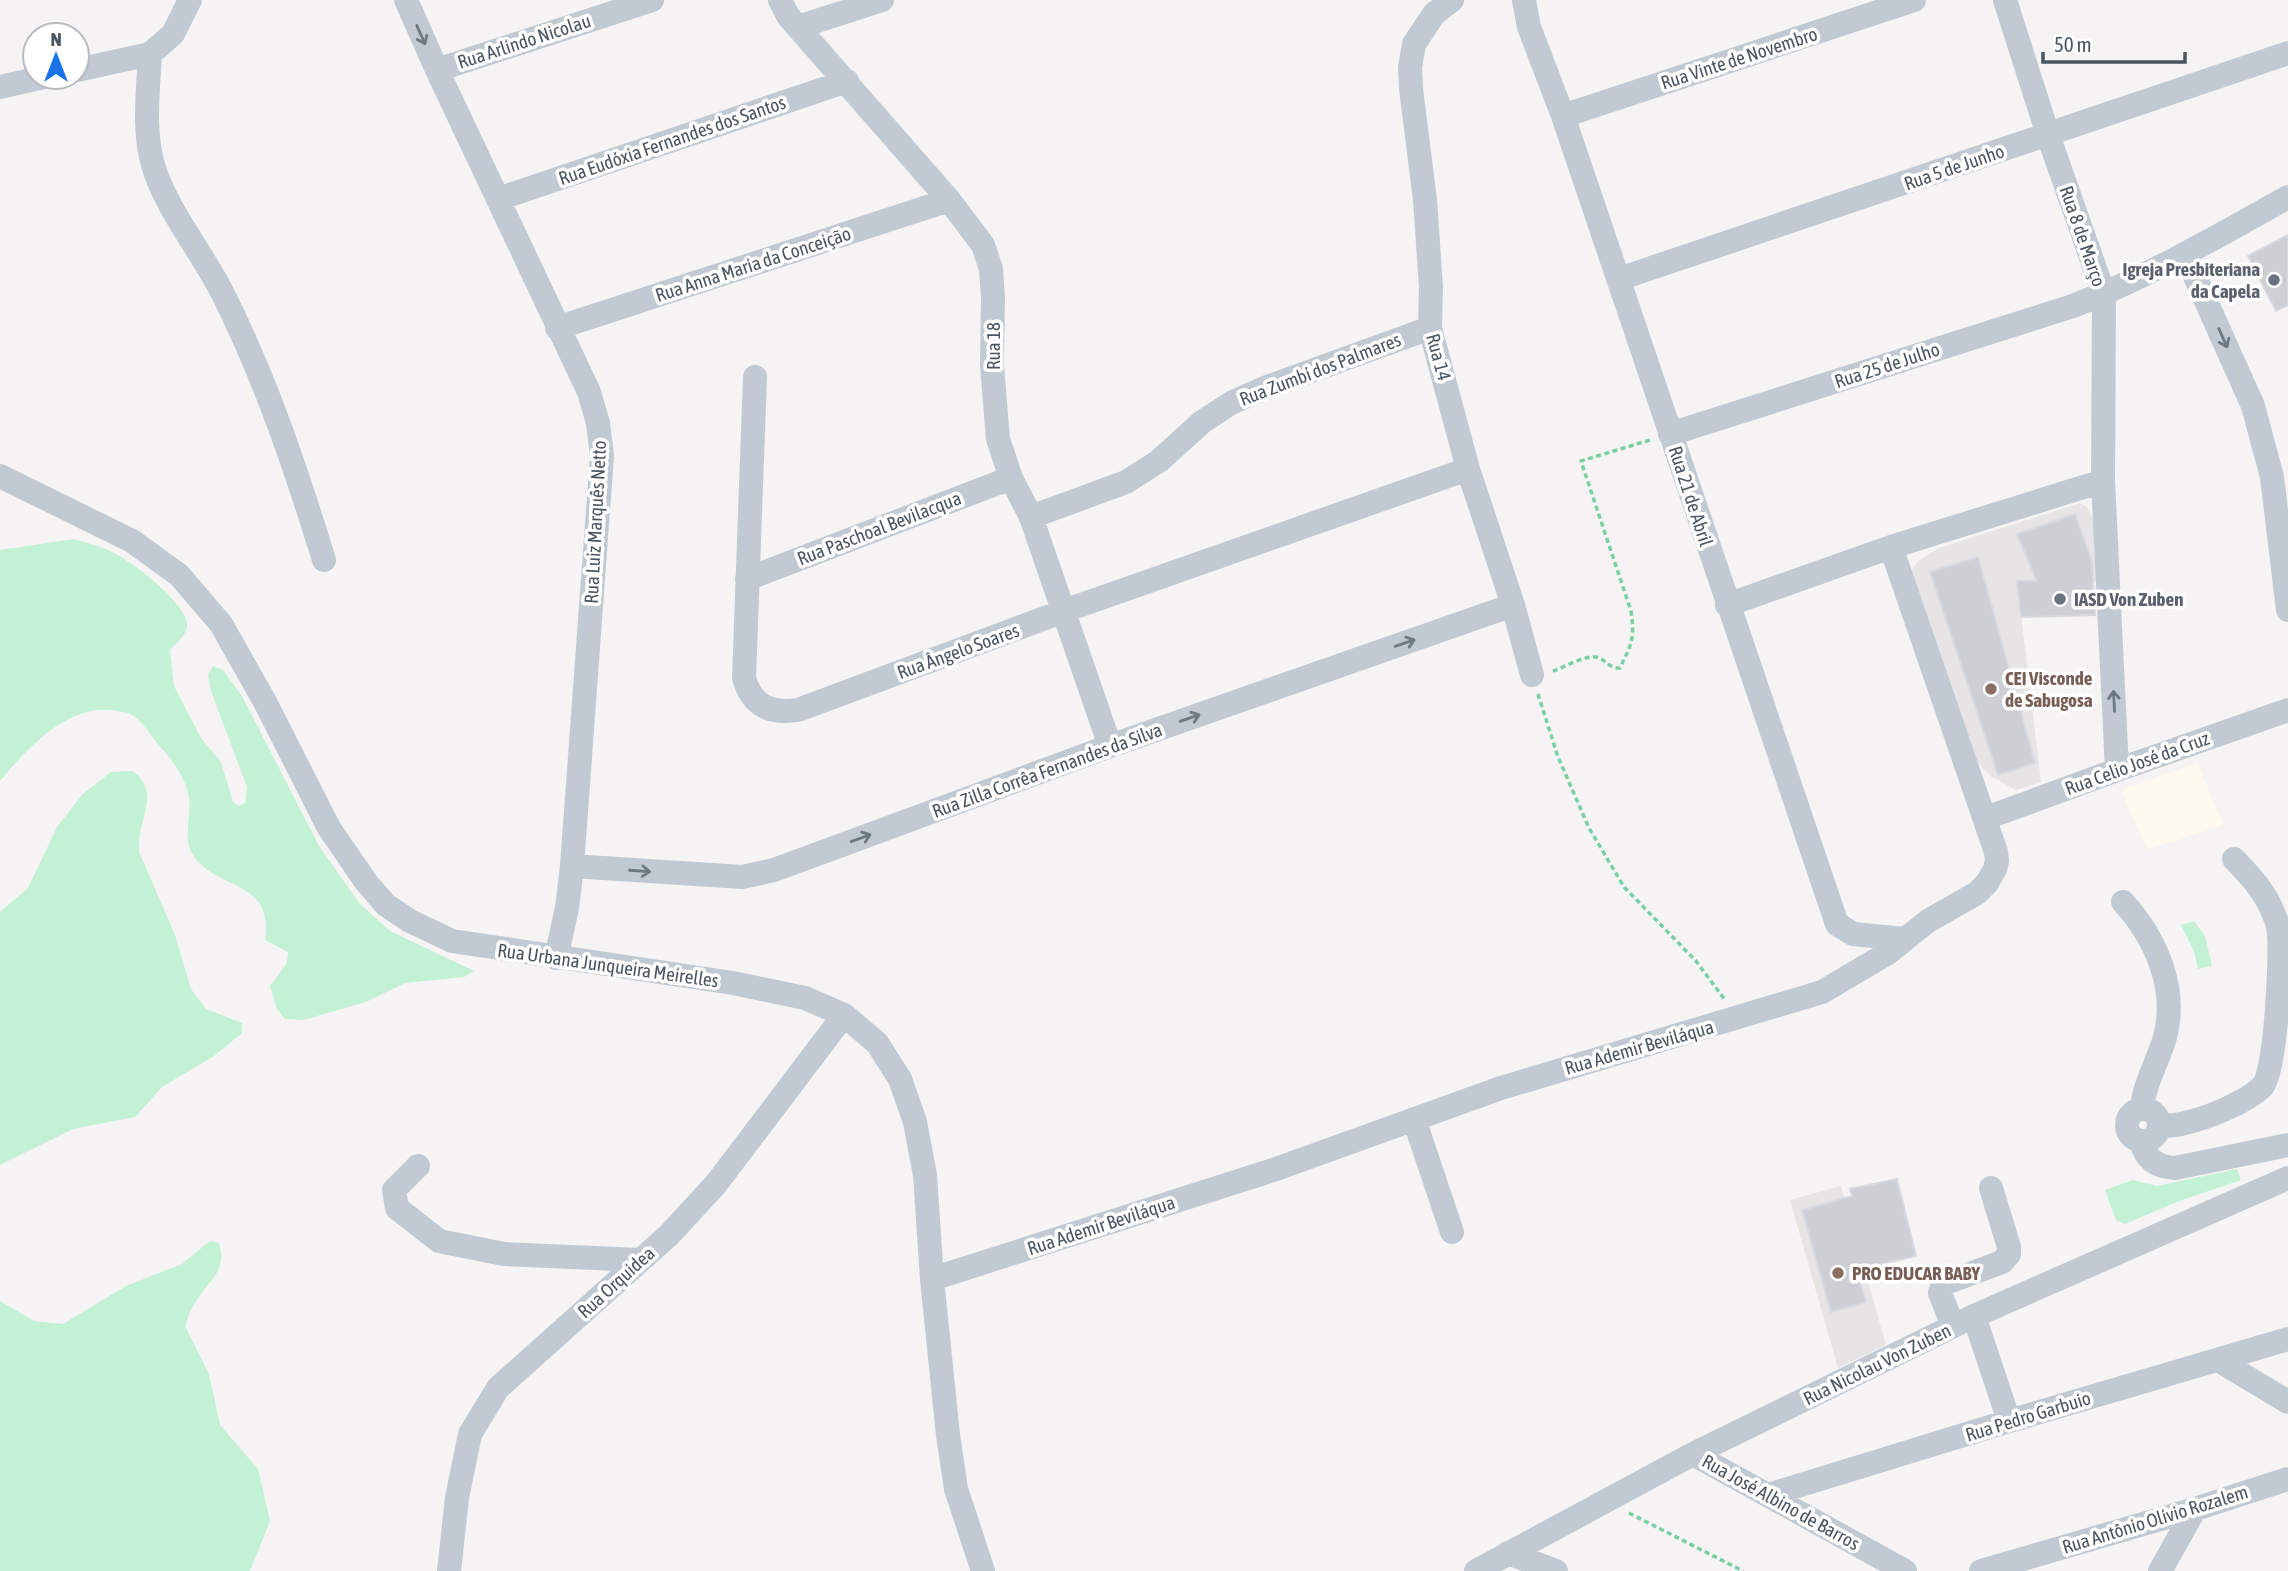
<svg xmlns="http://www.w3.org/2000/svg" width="2288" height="1571" font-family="'Asap Condensed',sans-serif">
<rect width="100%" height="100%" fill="#f5f3f3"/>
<!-- commercial -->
<path fill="#fdf9ef" d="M2198,763L2223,825L2147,850L2121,790Z"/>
<!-- education -->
<path fill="#e6e4e5" d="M2080,503L2087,507L2093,518L2100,582L2017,581L2041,782L2016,790L1992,777L1977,762L1911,571L1918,561L1939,548Z
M1841,1186L1886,1345L1838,1368L1790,1200Z"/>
<!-- green -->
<path fill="#c3f1d5" d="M74,539C86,543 99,545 110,551C130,560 185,601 187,624C188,634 176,643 170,650L174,686L201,738L221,762L233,802L239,806L245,803L247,787L211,691L208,675L213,666L223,670L242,696L319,846L360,904L390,931L474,971L464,977L405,983L366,1002L303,1020L285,1019L277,1009L270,986L287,963L288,952L265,940C274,878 217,892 193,855C182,838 192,816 189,797C185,776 171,758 157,743C150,734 142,721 132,715C129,712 122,712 117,711C70,701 27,748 0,781V550Z
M132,771C163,791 136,822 139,852L175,935L191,989L206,1009L242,1023V1033L214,1056L162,1087L135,1117L73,1129L0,1165V912L28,888L57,827L83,794L111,772Z
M2194,921L2205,936L2212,966L2198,969L2194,951L2181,925Z
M2237,1169L2241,1180L2179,1201L2125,1224L2116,1220L2105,1190L2133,1180L2157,1186Z
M210,1241L219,1243C229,1271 206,1283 194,1304C190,1311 187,1319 185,1326L209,1374L220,1425L258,1469L270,1521L250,1571H0V1301L34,1321L63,1324L126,1286L182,1264Z"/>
<!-- building -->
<path fill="#cdcfd5" stroke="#d7d9de" stroke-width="2" d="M2288,235V305L2276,311L2248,256Z
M2075,514L2092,562L2095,615L2021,617L2017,581H2037L2017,534Z
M1978,557L2035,763L1998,775L1930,572Z
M1897,1179L1916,1256L1856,1270L1866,1302L1831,1312L1802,1210L1852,1196L1850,1189Z"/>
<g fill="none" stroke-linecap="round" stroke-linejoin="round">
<!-- path -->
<path stroke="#7ad0a6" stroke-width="3.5" stroke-dasharray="5 3.5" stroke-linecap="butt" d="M1553,671C1565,667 1583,656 1596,657C1606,659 1609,669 1620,668C1632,643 1635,638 1631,611L1581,461L1650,440
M1538,694L1558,757L1589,828L1624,887L1696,961L1725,1000
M1629,1513L1743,1571"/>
<!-- minor -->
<path stroke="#c1cad2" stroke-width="24" d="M406,0L437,70L589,392L598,423L602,456L572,866L567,908L556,958
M780,0L788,16L949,200L983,245L991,269L993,298L992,366L998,439L1011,478L1031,517L1110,746
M1452,0L1434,14L1414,44L1410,67L1411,89L1425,200L1431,287L1430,328L1468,469L1513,605L1532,675
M1524,0L1529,27L1563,116L1837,924L1853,934L1905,939
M2005,0L2048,135L2104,294L2103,481L2117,770
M798,27L882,0
M150,54C148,92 143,129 153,165C166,209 201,251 222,292C265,377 296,469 324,560
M77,70L150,54L173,34L190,0
M437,70L652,0
M0,87L44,77
M1563,116L1914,0
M498,199L847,81
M2185,254L2253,406L2272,477L2288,610
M1619,279L2288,53
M557,328L949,200
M755,377L744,678C752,706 771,714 798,710L1064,611L1468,469
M1670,434L2073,306C2148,277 2218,236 2288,197
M0,476L132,541L179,575L221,624L264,700L329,828L366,882L386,905L410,921L452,941L733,983L805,998L844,1015L877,1043L900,1079L915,1122L925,1175L932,1279L948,1435L956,1489L983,1571
M1031,517L1126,482L1159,461L1202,422L1231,403L1267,387L1430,328
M747,579L1011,478
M1727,605L1891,547L2103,481
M1986,818L2117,770L2288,710
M572,866L742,877L774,870L1110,746L1513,605
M2123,902C2156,938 2178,989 2165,1037C2158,1062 2144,1083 2142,1109
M2127 1125a16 16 0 1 1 32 0a16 16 0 1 1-32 0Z
M1414,1119L1452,1232
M2159,1127C2167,1125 2176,1126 2185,1123C2207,1118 2245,1103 2262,1087C2276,1075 2281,958 2279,935C2279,929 2277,921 2274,915C2266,892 2250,876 2234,859
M2141,1141C2145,1159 2157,1167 2175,1168L2288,1145
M418,1166L394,1190L397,1208L439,1241L504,1254L641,1260
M932,1279L1276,1169L1501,1088L1822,992L1888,953L1928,921L1977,893L1987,883L1995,869L1997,861L1996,852L1891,547
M1974,1316L2009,1421
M1953,1326L1940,1293L1943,1284L2002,1262L2009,1254V1247L1991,1188
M2218,1360L2288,1402
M1693,1454L1905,1571
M1768,1495L2009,1421L2288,1339
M1508,1553L1556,1571
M449,1571L457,1498L470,1434L498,1388L669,1235L716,1184L844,1015
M1476,1571L1693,1454L1974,1316L2288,1178
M1981,1571L2195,1509L2288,1479
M2160,1571L2195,1509"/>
</g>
<!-- one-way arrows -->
<defs><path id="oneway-shaft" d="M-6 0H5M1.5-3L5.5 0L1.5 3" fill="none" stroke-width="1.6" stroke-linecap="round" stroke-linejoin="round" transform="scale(1.75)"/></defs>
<g stroke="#6e7983">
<use href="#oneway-shaft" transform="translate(421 35) rotate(66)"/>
<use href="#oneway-shaft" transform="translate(2223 338) rotate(66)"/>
<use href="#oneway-shaft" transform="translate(1405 643) rotate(-19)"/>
<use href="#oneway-shaft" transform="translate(2114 701) rotate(-93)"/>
<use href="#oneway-shaft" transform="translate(1190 718) rotate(-19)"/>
<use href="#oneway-shaft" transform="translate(861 838) rotate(-20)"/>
<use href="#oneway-shaft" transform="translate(640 871) rotate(4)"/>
</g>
<!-- markers -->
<g fill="#6b7280" stroke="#fff" stroke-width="2.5">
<circle cx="2274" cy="280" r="7"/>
<circle cx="2060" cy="599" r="7"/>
</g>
<g fill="#8d6e63" stroke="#fff" stroke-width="2.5">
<circle cx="1991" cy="689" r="7"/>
<circle cx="1838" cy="1273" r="7"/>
</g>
<g text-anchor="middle" stroke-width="7" stroke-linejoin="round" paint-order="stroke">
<!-- street labels -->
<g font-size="19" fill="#4a5661" stroke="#fff">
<text transform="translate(524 41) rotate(-18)" y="7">Rua Arlindo Nicolau</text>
<text transform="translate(1739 58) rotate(-18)" y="7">Rua Vinte de Novembro</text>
<text transform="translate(672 140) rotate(-19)" y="7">Rua Eudóxia Fernandes dos Santos</text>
<text transform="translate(1954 167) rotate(-19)" y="7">Rua 5 de Junho</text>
<text transform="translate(2083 236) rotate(71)" y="7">Rua 8 de Março</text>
<text transform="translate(753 264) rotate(-18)" y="7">Rua Anna Maria da Conceição</text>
<text transform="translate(993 346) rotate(-90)" y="7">Rua 18</text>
<text transform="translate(1439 357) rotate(75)" y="7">Rua 14</text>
<text transform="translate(1887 365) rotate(-18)" y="7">Rua 25 de Julho</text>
<text transform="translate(1320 369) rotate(-21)" y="7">Rua Zumbí dos Palmares</text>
<text transform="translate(1691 496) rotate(72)" y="7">Rua 21 de Abril</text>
<text transform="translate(595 522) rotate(-87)" y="7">Rua Luiz Marquês Netto</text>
<text transform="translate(879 528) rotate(-21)" y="7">Rua Paschoal Bevilacqua</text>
<text transform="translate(958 651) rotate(-20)" y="7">Rua Ângelo Soares</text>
<text transform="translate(2137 763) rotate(-20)" y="7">Rua Celio José da Cruz</text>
<text transform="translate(1047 770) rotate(-20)" y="7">Rua Zilla Corrêa Fernandes da Silva</text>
<text transform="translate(608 965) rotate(8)" y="7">Rua Urbana Junqueira Meirelles</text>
<text transform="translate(1639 1047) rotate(-16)" y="7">Rua Ademir Beviláqua</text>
<text transform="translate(1101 1225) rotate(-18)" y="7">Rua Ademir Beviláqua</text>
<text transform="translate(616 1282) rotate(-42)" y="7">Rua Orquidea</text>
<text transform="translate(1877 1364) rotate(-26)" y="7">Rua Nicolau Von Zuben</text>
<text transform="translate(2028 1416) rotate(-17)" y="7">Rua Pedro Garbuio</text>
<text transform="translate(1781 1502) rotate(29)" y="7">Rua José Albino de Barros</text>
<text transform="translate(2155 1519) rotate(-17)" y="7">Rua Antônio Olívio Rozalem</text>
</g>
<!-- worship labels -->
<g font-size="19" font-weight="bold" fill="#5b616d" stroke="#fff" text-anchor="end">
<text x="2260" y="276">Igreja Presbiteriana<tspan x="2260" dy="22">da Capela</tspan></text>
<text x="2074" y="606" text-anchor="start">IASD Von Zuben</text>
</g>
<!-- education labels -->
<g font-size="19" font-weight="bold" fill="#785e54" stroke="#fff" text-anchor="start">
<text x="2005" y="685">CEI Visconde<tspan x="2005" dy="22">de Sabugosa</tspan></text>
<text x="1852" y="1280">PRO EDUCAR BABY</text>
</g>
</g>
<!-- north arrow -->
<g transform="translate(56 56)"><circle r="33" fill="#ffffff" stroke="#b7bbc0" stroke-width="2"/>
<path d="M0-5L12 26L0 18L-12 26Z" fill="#1a73e8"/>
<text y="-10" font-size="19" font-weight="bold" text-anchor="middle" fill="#4a5661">N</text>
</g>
<!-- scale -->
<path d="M2043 52v10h142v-10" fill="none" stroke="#4a5661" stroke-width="3.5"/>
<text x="2054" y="52" font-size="21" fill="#4a5661" stroke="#ffffff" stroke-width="5" paint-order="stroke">50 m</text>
</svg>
